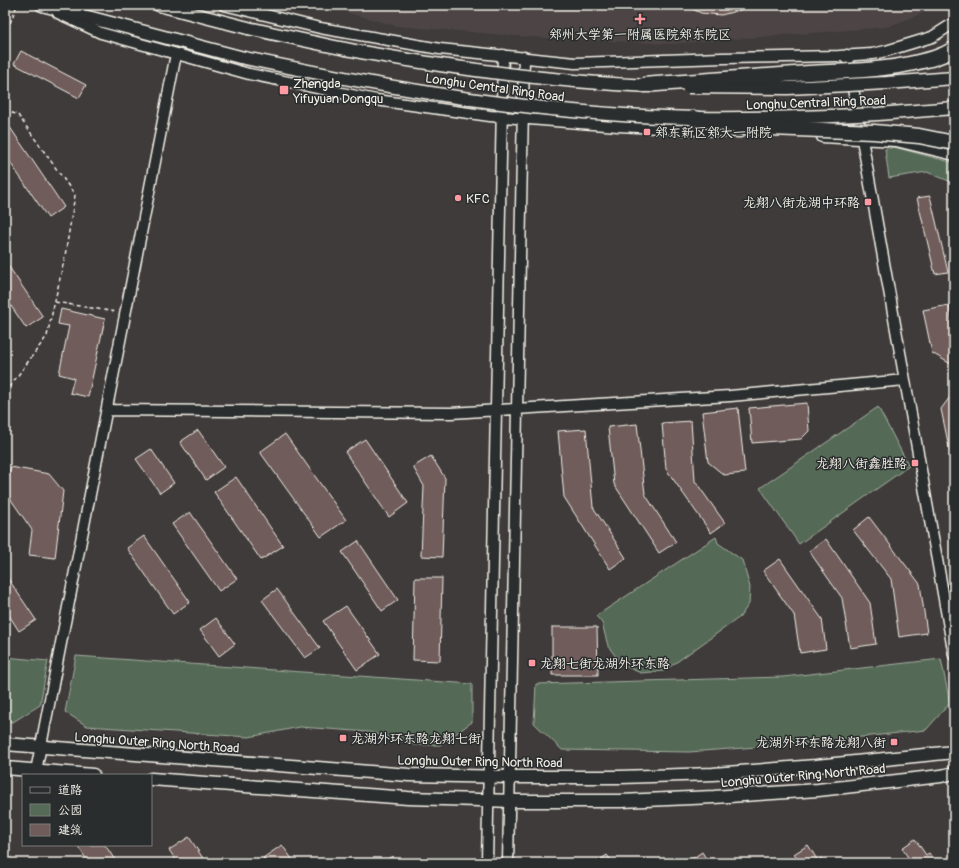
<svg xmlns="http://www.w3.org/2000/svg" width="959" height="868" font-family="Pangolin,'LXGW WenKai TC',sans-serif">
<rect width="100%" height="100%" fill="#3f3b3b"/>
<filter id="ink" filterUnits="userSpaceOnUse"><feTurbulence type="fractalNoise" baseFrequency=".025" numOctaves="2"/><feDisplacementMap in="SourceGraphic" scale="8" xChannelSelector="R" yChannelSelector="G"/><feConvolveMatrix kernelMatrix="1 2 1 2 8 2 1 2 1" color-interpolation-filters="sRGB"/></filter>
<g filter="url(#ink)">
<!-- built -->
<path fill="#4d4544" d="M320,5H929L923,13L887,27L670,44L530,37L396,26Z"/>
<!-- green -->
<path fill="#556b57" stroke="#a4aea0" d="M894,147L954,163V183L927,172L889,178L885,149Z
M878,407L909,466L799,544L760,488Z
M716,537L718,543L742,560L750,587L749,604L740,617L664,671L641,673L622,665L608,646L602,623L596,616Z
M76,656L472,684V722L440,745H415L369,732L300,727L249,737L87,726L65,712Z
M5,657L48,661L40,705L13,722L5,721Z
M941,659L950,703L926,730L798,744L689,752L562,750L534,723L536,684L783,677Z"/>
<!-- building -->
<path fill="#6f5c5a" stroke="#f4f1e8" d="M684,5H748L740,10L721,15L701,13Z
M21,51L86,85L79,98L14,64Z
M5,120L64,207L48,218L5,155Z
M930,196L948,272L935,274L917,198Z
M5,261L43,317L26,328L5,297Z
M949,305L954,331V362L949,363L932,353L923,310Z
M61,309L105,319L88,397L70,393L74,378L59,374L69,326L58,324Z
M953,393H954V451L950,452L941,409Z
M807,403L809,431L801,439L752,443L749,408Z
M738,408L745,473L724,475L708,462L702,412Z
M691,421L695,481L725,523L711,533L666,469L662,423Z
M637,424L645,494L676,542L659,553L614,484L608,427Z
M586,429L593,507L626,558L610,569L564,497L558,431Z
M198,430L224,467L206,480L180,442Z
M285,434L346,520L321,537L260,452Z
M365,439L408,503L389,517L345,452Z
M151,449L174,483L160,493L136,459Z
M431,456L445,478L442,557L421,556L424,486L413,467Z
M11,467L49,474L63,491L55,558L29,555L32,530L5,491V481Z
M236,477L283,546L261,560L214,492Z
M190,512L237,579L219,591L172,524Z
M869,517L920,584L927,633L899,637L891,579L853,530Z
M144,536L190,602L173,614L127,548Z
M826,539L870,603L876,644L850,648L842,598L809,551Z
M358,541L398,600L382,611L342,552Z
M780,559L822,619L826,649L800,653L794,615L763,571Z
M5,574L36,620L19,631L5,609Z
M415,578H442L440,661L413,660Z
M277,589L320,648L305,658L262,600Z
M346,606L380,654L357,670L323,621Z
M216,618L235,644L219,656L200,630Z
M552,627H597L598,675H552Z
M189,837L206,863H178L169,850Z
M915,839L926,855L929,853L936,863H905V862L909,859L902,848Z
M77,845H105L117,863H89Z
M282,845L295,863H267L263,858Z
M808,845L818,861L821,858L824,863H800L794,854Z
M5,848L11,857L5,861Z
M702,852L709,863H690L689,861Z
M607,855L613,863H595Z
M392,856L396,863H382Z"/>
<g fill="none" stroke-linecap="round" stroke-linejoin="round">
<defs>
<path id="minor" d="M224,5L320,28L440,49L575,63L722,58L839,56L872,54L886,51L932,37L954,23
M58,13L101,33L249,74L376,100L490,116L618,126L740,132
M847,55L954,655
M822,137L896,141L954,155
M107,410L451,413L730,396L905,380
M36,771L176,54
M487,863L503,55
M508,863L524,57"/>
<path id="major" d="M42,5L240,57
M159,5L248,28
M5,744L409,775L510,777H620L713,774L816,766L954,752
M5,768L93,775
M151,779L408,798L518,801H621L714,797L818,790L941,776L954,773"/>
</defs>
<!-- minor casing -->
<use href="#minor" stroke="#f4f1e8" stroke-width="13"/>
<!-- major casing -->
<use href="#major" stroke="#f4f1e8" stroke-width="15"/>
<!-- path -->
<path stroke="#f4f1e8" stroke-width="1.5" stroke-dasharray="4 3" stroke-linecap="butt" d="M5,36L17,5
M5,110L18,115L75,195L65,256L47,336L5,393
M55,302L116,312"/>
<!-- minor -->
<use href="#minor" stroke="#2a2d2e" stroke-width="10"/>
<!-- major -->
<use href="#major" stroke="#2a2d2e" stroke-width="12"/>
<defs>
<path id="major-bridge" d="M248,28C286,36 323,45 361,52C457,69 554,82 651,86
M240,57C390,89 541,115 694,118C756,119 817,117 878,114C904,112 929,110 954,108
M688,87L788,88L887,83L954,78"/>
<path id="highway-bridge" d="M643,85C698,81 753,77 809,73C844,71 879,71 914,63C928,60 941,57 954,49
M693,118L742,127L874,132L919,136L954,143"/>
</defs>
<!-- major-bridge casing -->
<use href="#major-bridge" stroke="#f4f1e8" stroke-width="15" stroke-linecap="butt"/>
<!-- highway-bridge casing -->
<use href="#highway-bridge" stroke="#f4f1e8" stroke-width="17" stroke-linecap="butt"/>
<!-- major-bridge -->
<use href="#major-bridge" stroke="#2a2d2e" stroke-width="12"/>
<!-- highway-bridge -->
<use href="#highway-bridge" stroke="#2a2d2e" stroke-width="14"/>
</g>
</g>
<!-- markers -->
<g fill="#ff9aa2" stroke="#2a2d2e" stroke-width="1.5">
<path d="M638 13h4v4h4v4h-4v4h-4v-4h-4v-4h4z"/>
<rect x="279" y="85" width="10" height="10" rx="2"/>
<rect x="643" y="128" width="8" height="8" rx="2"/>
<circle cx="458" cy="198" r="4"/>
<rect x="864" y="198" width="8" height="8" rx="2"/>
<rect x="911" y="459" width="8" height="8" rx="2"/>
<rect x="528" y="659" width="8" height="8" rx="2"/>
<rect x="339" y="734" width="8" height="8" rx="2"/>
<rect x="890" y="738" width="8" height="8" rx="2"/>
</g>
<g text-anchor="middle" stroke-width="3" stroke-linejoin="round" paint-order="stroke">
<!-- poi labels -->
<g font-size="13" fill="#f4f1e8" stroke="#2a2d2e" text-anchor="start">
<text x="640" y="39" text-anchor="middle">郑州大学第一附属医院郑东院区</text>
<text x="293" y="88">Zhengda<tspan x="293" dy="15">Yifuyuan Dongqu</tspan></text>
<text x="655" y="137">郑东新区郑大一附院</text>
<text x="466" y="203">KFC</text>
<text x="860" y="207" text-anchor="end">龙翔八街龙湖中环路</text>
<text x="907" y="468" text-anchor="end">龙翔八街鑫胜路</text>
<text x="540" y="668">龙翔七街龙湖外环东路</text>
<text x="351" y="743">龙湖外环东路龙翔七街</text>
<text x="886" y="747" text-anchor="end">龙湖外环东路龙翔八街</text>
</g>
<!-- street labels -->
<g font-size="13" fill="#f4f1e8" stroke="#2a2d2e">
<text transform="translate(495 87) rotate(8)" y="5">Longhu Central Ring Road</text>
<text transform="translate(816 102) rotate(-2)" y="5">Longhu Central Ring Road</text>
<text transform="translate(157 742) rotate(4)" y="5">Longhu Outer Ring North Road</text>
<text transform="translate(480 761) rotate(1)" y="5">Longhu Outer Ring North Road</text>
<text transform="translate(803 775) rotate(-5)" y="5">Longhu Outer Ring North Road</text>
</g>
</g>
<!-- margin -->
<rect width="959" height="868" fill="none" stroke="#2a2d2e" stroke-width="20"/>
<rect x="10" y="10" width="939" height="848" fill="none" stroke="#f4f1e8" stroke-width="1.5" filter="url(#ink)"/>
<!-- legend -->
<rect x="22" y="774" width="130" height="72" fill="#2a2d2e" stroke="#7b7b78"/>
<rect x="30" y="787" width="20" height="6" fill="#2a2d2e" stroke="#7b7b78"/>
<text x="58" y="794" font-size="12" fill="#f4f1e8">道路</text>
<rect x="30" y="804" width="20" height="12" fill="#556b57" stroke="#7b7b78"/>
<text x="58" y="814" font-size="12" fill="#f4f1e8">公园</text>
<rect x="30" y="824" width="20" height="12" fill="#6f5c5a" stroke="#7b7b78"/>
<text x="58" y="834" font-size="12" fill="#f4f1e8">建筑</text>
</svg>
